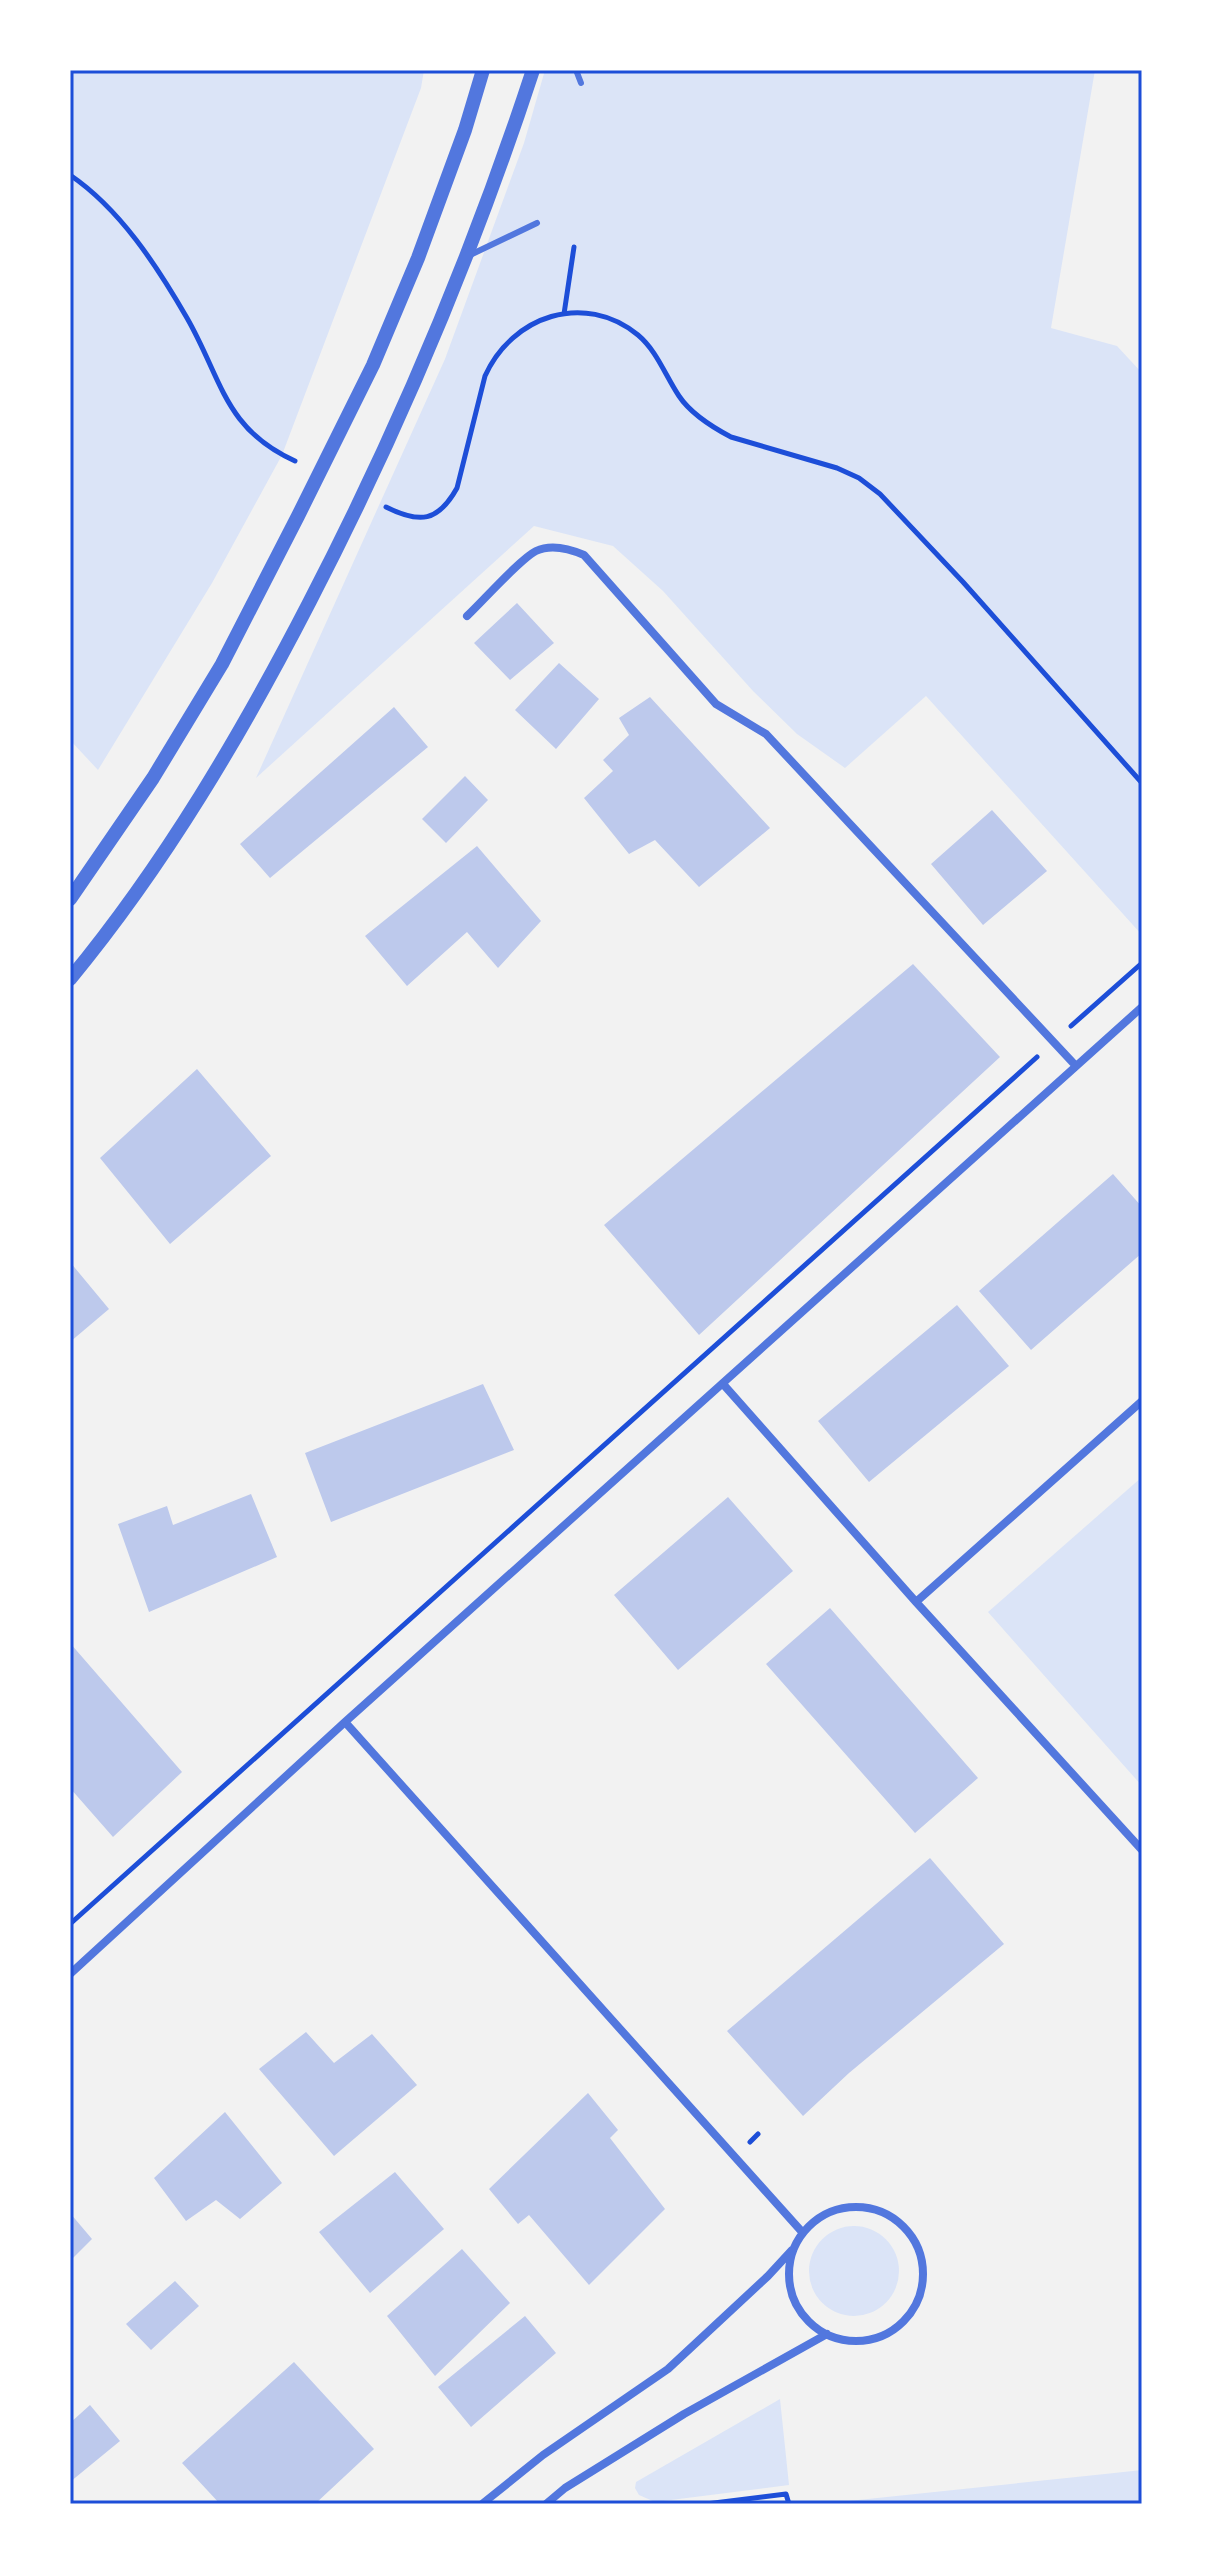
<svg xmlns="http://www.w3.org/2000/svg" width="1212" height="2574" font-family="'Space Grotesk',sans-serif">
<rect width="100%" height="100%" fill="#f2f2f2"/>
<!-- green -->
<path fill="#dbe4f7" d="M70,70H424L421,88L282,455L212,583L98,770L70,740Z
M545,70H1095L1051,328L1117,346L1142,373V935L926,696L845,768L797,734L753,691L663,591L613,546L534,526L256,778L445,359L524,143Z
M1142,1477V1786L988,1612Z
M809 2271a45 45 0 1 1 90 0a45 45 0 1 1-90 0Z
M780,2399L789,2485L655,2502L639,2495L635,2488L636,2482Z
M1142,2470V2504H820L1105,2474Z"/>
<!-- building -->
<path fill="#bdc9ec" d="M517,603L554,643L510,680L474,643Z
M559,663L599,699L556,749L515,710Z
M650,697L770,828L699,887L655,840L629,854L584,798L613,771L603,760L629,735L619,718Z
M394,707L428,747L270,878L240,844Z
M465,776L488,800L446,843L422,819Z
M992,810L1047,871L983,925L931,864Z
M477,846L541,921L498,968L467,932L407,986L365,936Z
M913,964L1000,1057L699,1335L604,1225Z
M197,1069L271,1156L170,1244L100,1158Z
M1113,1174L1142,1207V1253L1031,1350L979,1291Z
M70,1262L109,1309L70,1342Z
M957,1305L1009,1366L869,1482L818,1421Z
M483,1384L514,1450L331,1522L305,1453Z
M251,1494L277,1557L149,1612L118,1524L167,1506L173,1525Z
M728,1497L793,1571L678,1670L614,1595Z
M830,1608L978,1778L915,1833L766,1664Z
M70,1643L182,1772L113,1837L70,1788Z
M930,1858L1004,1944L849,2073L803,2116L727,2031Z
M306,2032L334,2063L372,2034L417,2085L334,2156L259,2069Z
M588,2093L618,2130L610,2138L665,2209L589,2285L529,2215L518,2224L489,2189Z
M225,2112L282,2183L240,2219L216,2200L186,2221L154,2178Z
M395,2172L444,2229L370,2293L319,2232Z
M70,2213L92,2239L70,2261Z
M462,2249L510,2303L435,2376L387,2316Z
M175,2281L199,2306L151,2350L126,2324Z
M525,2316L556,2353L471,2427L438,2387Z
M294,2362L374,2449L315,2504H220L182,2463Z
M90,2405L120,2441L70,2482V2423Z"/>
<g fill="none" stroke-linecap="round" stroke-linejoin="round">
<!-- path -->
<path stroke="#1d4ed8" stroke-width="5" d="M70,175C120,209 157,266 187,318C222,379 224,429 295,461
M564,314L574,247
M386,507C420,524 438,522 457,488L485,376C512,316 584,291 638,335C657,351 665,375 679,396C691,414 712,427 731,437L837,468L859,478L880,494L963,582L1142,783
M1071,1026L1142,963
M70,1924L1037,1057
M750,2142L758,2134
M706,2504L786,2494L789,2504"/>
<!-- service -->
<path stroke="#5277de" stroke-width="6" d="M576,70L581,83
M468,256L537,223"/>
<!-- minor -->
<path stroke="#5277de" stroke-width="8" d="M467,616C482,602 520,559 536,551C551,544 570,549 584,555L716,704L766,734L1076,1066
M723,1384L916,1602L1142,1850
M916,1602L1142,1401
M345,1722L803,2233
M70,1974L345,1722L1142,1007
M789 2274a67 67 0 1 1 134 0a67 67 0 1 1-134 0Z
M482,2504L543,2455L668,2369L768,2276L792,2250
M546,2504L565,2488L684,2414L827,2334"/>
<!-- tertiary -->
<path stroke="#5277de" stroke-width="14" d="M70,899L153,778L222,664L298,516L373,365L418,258L465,130L483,70
M70,979C165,864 242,733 310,601C399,429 473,253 533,70"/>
</g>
<!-- border -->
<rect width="1212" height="2574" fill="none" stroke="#ffffff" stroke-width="144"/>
<rect x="72" y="72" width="1068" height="2430" fill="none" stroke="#1d4ed8" stroke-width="3"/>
</svg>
